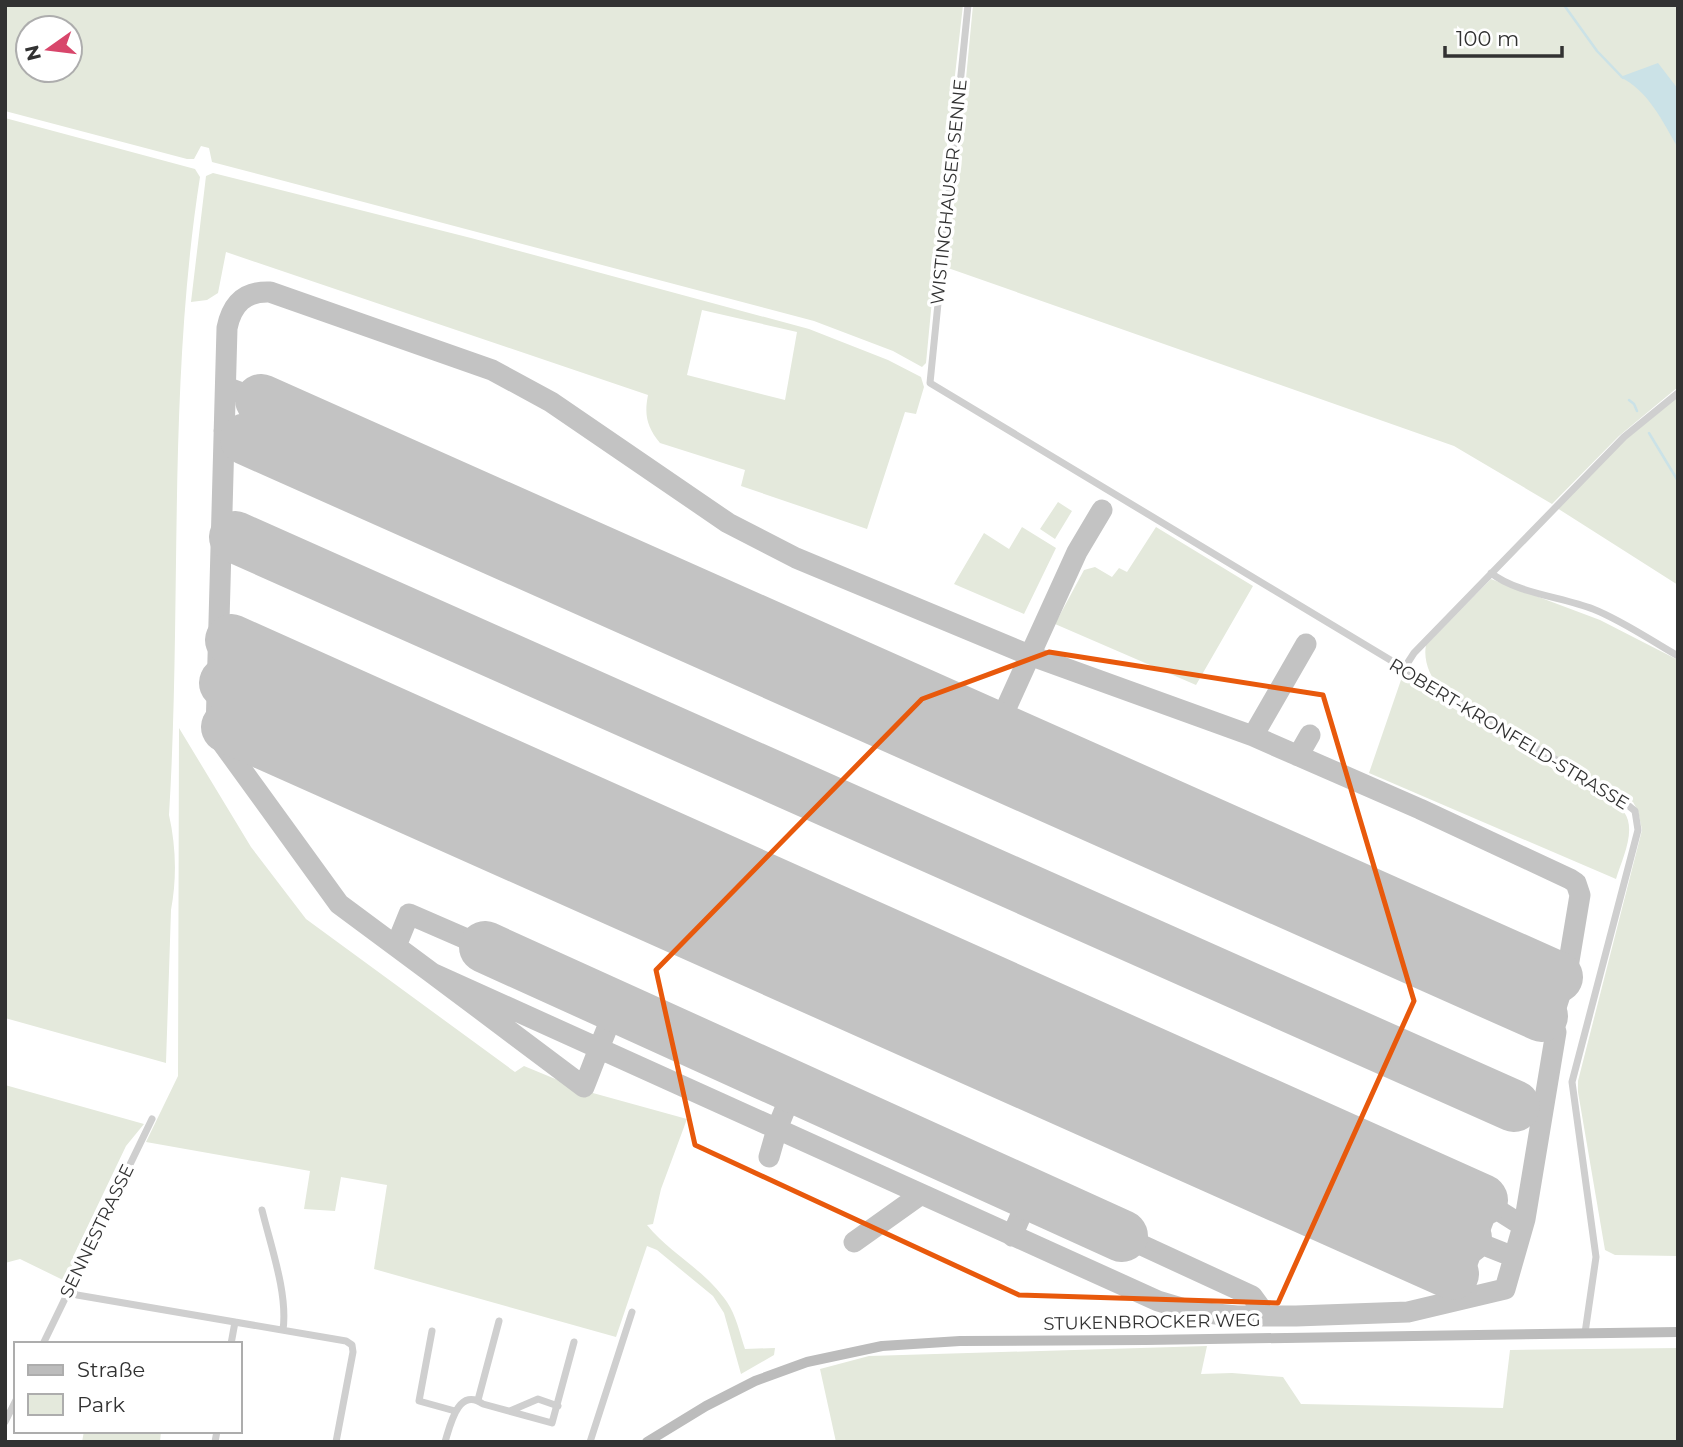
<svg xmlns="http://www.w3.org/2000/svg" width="1683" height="1447" font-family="Montserrat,sans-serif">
<rect width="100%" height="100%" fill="#fff"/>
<!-- green -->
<path fill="#e4e9dc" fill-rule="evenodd" d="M5,5H963L946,154L926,363L922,367L893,351L814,321L212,162L209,148L201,146L194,159H187L5,111ZM28,28H70V70H28Z
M973,5H1678V387L1619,436L1552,504L1454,446L948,268Z
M5,118L195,169L200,177C167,388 182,603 169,815C176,846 177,878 171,910L166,1063L5,1018Z
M213,173L471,238L809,329L888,360L921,377L924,387L916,414L905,412L867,529L741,486L745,470L660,443C647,427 644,415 648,395L226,252L218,293L207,300L191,302L206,176ZM702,310L797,332L785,400L687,375Z
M1678,396V585L1557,508L1624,441Z
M1058,502L1072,511L1055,539L1040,529Z
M1022,527L1056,548L1024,614L954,584L984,533L1009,549Z
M1156,527L1253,586L1196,685L1055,624L1084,570L1095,567L1112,577L1119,568L1127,572Z
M1491,579L1600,620L1678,660V1256L1615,1255L1605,1250L1578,1092V1081L1642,830L1638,811L1633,802L1441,688C1430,678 1423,660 1426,645Z
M1402,677L1624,812C1637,830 1622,859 1616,879L1369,773Z
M179,728L251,847L306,919L515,1072L524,1066L582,1090L687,1119L661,1189L653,1224L647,1225C671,1254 706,1271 727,1302C736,1315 740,1334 745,1349L775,1348L774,1355L741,1374L724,1313L713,1296L657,1250L647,1246L616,1337L374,1269L387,1185L341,1177L335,1211L304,1209L310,1171L146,1142L178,1076Z
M5,1085L144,1124L126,1146L73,1257L76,1259L63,1280L20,1259L5,1263Z
M1207,1346L1201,1374L1232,1373L1283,1377L1301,1404L1503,1408L1510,1350L1678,1348V1442H836L820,1369L869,1356Z
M84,1431H161L160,1442H82Z"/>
<!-- water -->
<path fill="#cbe2e7" d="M1658,63L1678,89V148C1663,122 1648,90 1620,77Z"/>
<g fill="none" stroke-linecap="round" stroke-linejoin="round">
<!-- stream -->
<path stroke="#cbe2e7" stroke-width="2.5" d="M1564,5L1597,51L1623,78
M1629,400L1634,404L1637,411
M1649,433L1678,481"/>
<!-- taxiway -->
<path stroke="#c3c3c3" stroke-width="21" d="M226,387L261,400
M224,431L246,439
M521,562L537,523
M997,728L1077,552L1102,510
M1253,736L1306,644
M1298,756L1310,735
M423,814L452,739
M1266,893L1283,855
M396,946L409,914L485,947
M432,973L339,904L218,737L216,731L227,328C232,304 245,291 270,292L492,370L551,402L728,523L796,558L1029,655L1253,736L1420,809L1570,879L1576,883L1580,895L1567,973L1552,1020L1556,1032L1525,1219L1505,1289L1408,1312L1296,1316H1237L1195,1312L1158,1301L432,973L584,1087C595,1060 604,1033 616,1008
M769,1157L777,1129L794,1087
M1482,1200L1523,1226
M1012,1236L1030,1194
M1122,1236L1252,1296L1260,1307L1262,1316
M1466,1238L1514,1257
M854,1242L920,1195
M1464,1298L1462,1277L1489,1205"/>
<!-- runway -->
<path stroke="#c3c3c3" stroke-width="52" d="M261,400L1557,977
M246,439L1542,1016
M235,537L1514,1106
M231,640L1482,1200
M225,683L1466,1238
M227,727L1453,1274
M485,947L1122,1236"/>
<!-- street -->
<path stroke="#cfcfcf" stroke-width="7" d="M968,5L930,383L1618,797L1635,811L1638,830L1572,1082L1596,1257L1585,1333
M1491,573C1516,593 1562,597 1593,609C1623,621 1650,640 1678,656
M1403,670L1414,653L1624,437L1678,393
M262,1210C271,1247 288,1294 283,1330
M69,1290L77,1295L346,1341L352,1345L353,1352L336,1442
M432,1331L419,1401L455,1411
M43,1344L152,1119
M231,1344L235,1322
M478,1400L499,1321
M510,1411L538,1399L558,1406
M5,1422L16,1400
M215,1442L217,1431
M445,1442C450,1426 458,1386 483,1404L552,1423L574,1342
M590,1442L632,1312"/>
<!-- secondary -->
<path stroke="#bcbcbc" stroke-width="10" d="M647,1442L706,1406L755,1381L807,1362L882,1346L960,1341L1146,1340L1678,1332"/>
</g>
<!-- marked area -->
<path fill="none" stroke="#e8590c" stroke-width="5" stroke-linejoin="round" d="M1049,652L1323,695L1414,1001L1278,1303L1019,1295L695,1145L656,970L922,699Z"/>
<g text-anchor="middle" stroke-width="7" stroke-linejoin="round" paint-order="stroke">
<!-- street labels -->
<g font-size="18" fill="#323232" stroke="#fff">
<text transform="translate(949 192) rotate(-84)" y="6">WISTINGHAUSER SENNE</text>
<text transform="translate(1509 734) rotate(31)" y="6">ROBERT-KRONFELD-STRASSE</text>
<text transform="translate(97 1231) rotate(-64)" y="6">SENNESTRASSE</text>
<text transform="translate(1152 1322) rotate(-1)" y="6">STUKENBROCKER WEG</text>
</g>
</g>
<!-- border -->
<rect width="1683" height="1447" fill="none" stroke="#323232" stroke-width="14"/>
<!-- legend -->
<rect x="14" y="1342" width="228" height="91" fill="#ffffff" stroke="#adadad" stroke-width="2"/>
<rect x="28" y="1365" width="35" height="10" fill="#bcbcbc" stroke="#adadad" stroke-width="2"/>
<text x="77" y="1377" font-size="21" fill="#323232">Straße</text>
<rect x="28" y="1394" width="35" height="21" fill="#e4e9dc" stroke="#adadad" stroke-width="2"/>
<text x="77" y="1412" font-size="21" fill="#323232">Park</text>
<!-- north arrow -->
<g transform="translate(49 49) rotate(256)"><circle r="33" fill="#ffffff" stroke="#adadad" stroke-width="2"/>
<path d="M0-5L12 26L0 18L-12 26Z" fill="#d8466b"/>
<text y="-10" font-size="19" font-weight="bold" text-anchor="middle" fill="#323232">N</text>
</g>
<!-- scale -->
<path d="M1445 46v10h117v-10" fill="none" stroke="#323232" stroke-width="3.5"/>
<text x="1456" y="46" font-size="21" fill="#323232" stroke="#ffffff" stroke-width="5" paint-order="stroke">100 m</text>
</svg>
